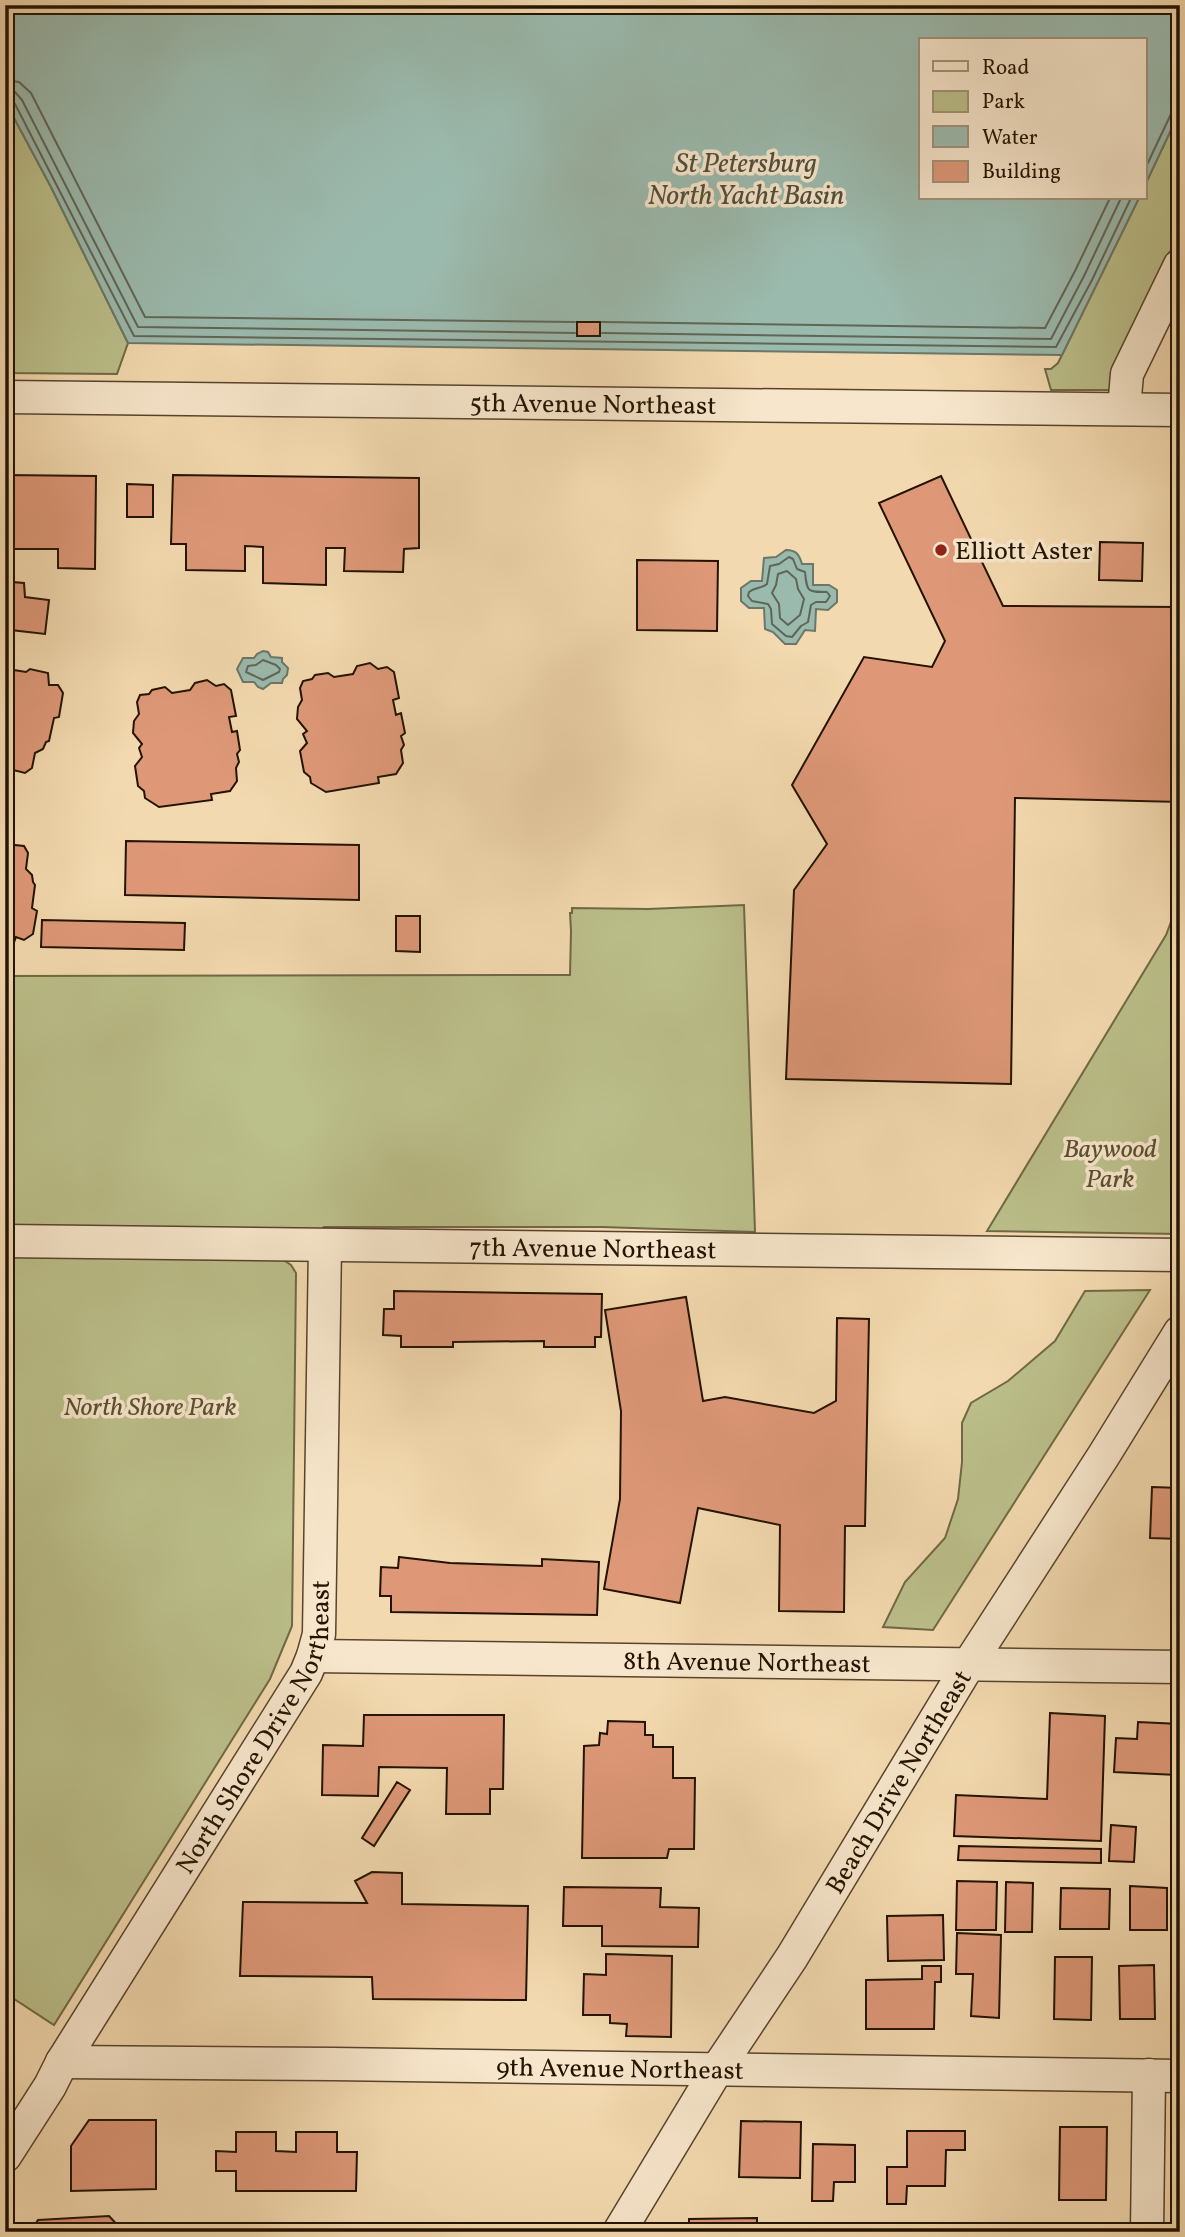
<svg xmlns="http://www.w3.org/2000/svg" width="1185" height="2237" font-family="Vollkorn,serif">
<rect width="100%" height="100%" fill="#f3d9af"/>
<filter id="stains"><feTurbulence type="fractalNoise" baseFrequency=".00286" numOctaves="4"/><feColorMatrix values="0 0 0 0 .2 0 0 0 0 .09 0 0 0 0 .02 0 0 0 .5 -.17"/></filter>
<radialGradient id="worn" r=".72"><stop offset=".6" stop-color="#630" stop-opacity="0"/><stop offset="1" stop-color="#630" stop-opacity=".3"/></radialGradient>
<!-- green -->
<path fill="#bbbf8a" stroke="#6f6945" stroke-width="2" d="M5,101L51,187L128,343L117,374L5,373Z
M1180,111V232L1115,365L1111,390H1051L1045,369H1051L1058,363L1139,198H1145V185Z
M1180,898V1234L987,1231L1166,935Z
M744,905L755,1232L602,1227H324L322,1229L5,1225V976L570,975L571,931L570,913H572V908L648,909Z
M5,1255L279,1257L291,1265L296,1273L292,1626L270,1679L54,2025L5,1993Z
M1150,1290L933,1630L883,1627L905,1582L945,1538L958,1499L962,1462V1423L971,1403L1008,1381L1055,1341L1085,1291Z"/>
<!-- water -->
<path fill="#9bbaae" stroke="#6b7768" stroke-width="2" d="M5,5H1180V111L1145,185V40H921V198H1139L1062,355L128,343L51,187L5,101Z
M786,550C796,550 799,554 802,564H813V585H829L837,590V602L828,610L816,609L815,631L805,630L796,644H785L773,632L765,629L764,608H749L741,601V588L751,581H762L764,558L776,557Z
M263,651L268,652L271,657L282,658V662L288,668L287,675L283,679L282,683H271L263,689L258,687L254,682H243L237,669L243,658H254L257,654Z"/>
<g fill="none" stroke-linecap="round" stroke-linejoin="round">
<!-- shore -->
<path stroke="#5f6657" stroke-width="2" d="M5,80L19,82L31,93L145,317L575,322
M5,90L15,92L22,100L138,327L575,333
M5,99L11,100L15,104L134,336L1056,347L1092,280L1131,198
M1145,169L1171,114L1180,110
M602,322L1045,328L1075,271L1110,198
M602,333L1051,339L1084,276L1121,198
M789,557L793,559L797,569L805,572C807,592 807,592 827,592L830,596L826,602H816L811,605L808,622L801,626L792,637L786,636L772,624L771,609L768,604L752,601L748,596L749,592C755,587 761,589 767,584L770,566L779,564Z
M787,571L796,579L798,589L804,599L800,615L788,625L780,618L779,604L772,593L776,585L778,574Z
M263,660L276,665L280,669L279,672L263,680L246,672L248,666L256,665Z"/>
</g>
<!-- building -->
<path fill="#de9878" stroke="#231300" stroke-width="2" d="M577,322H600V336H577Z
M5,475L96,476L95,569L58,568V549H13L12,582L24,583L25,597L49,600L45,634L11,630L12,606L5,607V610Z
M173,475L419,478V548L404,549L403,572L344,571L345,548H326V585L263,583V547L245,546V571L186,570V544H171Z
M941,476L1003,606L1180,607V802L1015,798L1011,1084L786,1079L794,890L827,844L792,785L864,657L932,667L945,641L879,503Z
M127,484L153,485V517H127Z
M1100,542L1143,543L1142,581L1099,580Z
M637,560L718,561L717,631L637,630Z
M5,663L11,664L14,670L26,672L30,669L48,673L49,685H58L63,693L59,717L54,718L49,741L46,742L43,749L35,753L32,768L25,773L5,768Z
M370,663L378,669L387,667L394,672L399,698L393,700L396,715L401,713L405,733L401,736L404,745L401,750L403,763L396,774L378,777L379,783L326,792L311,783L310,777L304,772L300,751L307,743L303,734L307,731L297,719L298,707L302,700L300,688L303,681L312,679L315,675L328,673L334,677L353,674L357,666Z
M207,680L216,686L224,684L231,690L236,716L229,717L232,732L237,731L240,750L237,754L239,762L236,768L237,781L230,791L211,794L212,800L159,807L145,798L144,791L138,786L135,766L142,757L139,748L142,744L133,733L134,721L139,714L137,702L140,695L149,694L152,690L165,687L172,693L190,690L195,683Z
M126,841L359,845V900L125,895Z
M5,844L24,846L28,853L26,869L32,875L33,882L35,885L32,908L37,911L33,934L24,940L16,937L12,948L5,947Z
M396,916H420V952L396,951Z
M42,920L185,923L184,950L41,947Z
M394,1291L602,1294L601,1337H595V1347H544V1341L453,1342V1347H401V1336L383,1335L384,1309H394Z
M686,1297L703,1401L725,1397L814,1413L836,1401L837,1318L869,1319L865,1526H845L844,1612L779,1611L780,1525L698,1508L680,1603L604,1589L620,1499L621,1411L605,1310Z
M1152,1487L1180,1488V1539L1150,1538Z
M399,1557L450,1563L542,1566V1559L599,1562L597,1615L391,1612V1596H380L381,1567L398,1568Z
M1173,1589H1180V1625H1172Z
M1050,1713L1105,1716L1101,1841L954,1836L956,1795L1047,1799Z
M364,1715H504L503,1789H490V1814H446L447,1768L379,1767L378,1796L322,1795L323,1745L363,1746Z
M608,1721L645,1722V1735H653V1747H673V1778H695L694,1849H669L667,1858H582L584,1746L599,1745L600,1733L607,1734Z
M1138,1722L1180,1724L1177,1775L1114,1772L1116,1738L1137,1739Z
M397,1782L410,1790L374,1846L362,1838Z
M1111,1825L1136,1827L1134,1862L1109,1861Z
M959,1846L1101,1849V1863L958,1860Z
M372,1872L402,1873V1904L528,1906L526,2000L373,1999L372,1977L240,1976L243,1902L367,1903L355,1881Z
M957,1881L997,1882L996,1930H956Z
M1006,1882L1033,1883L1032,1932H1005Z
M1130,1886L1167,1888V1930H1130Z
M564,1887L661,1888L660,1907L699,1908L698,1947L602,1946V1926H563Z
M1061,1888L1110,1889L1109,1929H1060Z
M943,1915L944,1960L888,1961L887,1916Z
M957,1933L1001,1935L999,2018L971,2016L973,1974H956Z
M606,1954L672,1956L671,2037L626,2036L627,2024L610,2023V2015H583L584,1974L606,1975Z
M1055,1957H1092L1091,2020L1054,2019Z
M1154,1965L1155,2019H1120L1119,1966Z
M922,1966H941V1982H935L934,2029H866V1980L922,1979Z
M89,2120H156V2189L71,2191V2146Z
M741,2121L801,2122L800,2178L739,2177Z
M1060,2127H1107L1106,2200H1059Z
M907,2131H965V2150H946L945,2186H907L906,2204H887V2167H907Z
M236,2132H276V2151L296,2152V2132H337V2152H357L356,2191H236V2171H216V2151L236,2152Z
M813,2144L855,2145V2182H834L833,2201H812Z
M109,2216L122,2230L138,2229V2232H30L38,2220Z
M757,2218V2232H689V2219Z"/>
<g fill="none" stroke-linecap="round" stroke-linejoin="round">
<defs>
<g id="minor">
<path id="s1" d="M5,397L1180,410"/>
<path d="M1124,409L1127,374L1180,265"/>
<path id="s2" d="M5,1241L1180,1255"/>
<path id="s3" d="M313,1656L1180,1667"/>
<path id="s4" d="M62,2062L333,2064L1180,2076"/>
<path id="s5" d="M5,2156L50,2086L62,2062L306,1673L313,1656L319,1634L325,1245"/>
<path id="s6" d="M619,2232L716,2071L792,1957L969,1664L1104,1455L1180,1332"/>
<path d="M1147,2232L1149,2075"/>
</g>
</defs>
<!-- minor casing -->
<use href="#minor" stroke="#57442c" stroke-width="35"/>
<!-- minor -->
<use href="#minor" stroke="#f7e6cb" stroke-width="32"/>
</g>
<!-- markers -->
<circle fill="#8f2418" stroke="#f7e6cb" stroke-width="2.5" cx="941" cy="550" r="7"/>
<g text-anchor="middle" stroke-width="7" stroke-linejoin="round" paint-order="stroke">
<!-- street labels -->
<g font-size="26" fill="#231300" stroke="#f7e6cb">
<text dy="9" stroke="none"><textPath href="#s1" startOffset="588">5th Avenue Northeast</textPath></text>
<text dy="9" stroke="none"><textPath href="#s2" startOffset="588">7th Avenue Northeast</textPath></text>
<text dy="9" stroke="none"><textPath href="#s3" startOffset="434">8th Avenue Northeast</textPath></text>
<text dy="9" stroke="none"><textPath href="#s5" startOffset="500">North Shore Drive Northeast</textPath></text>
<text dy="9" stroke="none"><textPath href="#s6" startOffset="530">Beach Drive Northeast</textPath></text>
<text dy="9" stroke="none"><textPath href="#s4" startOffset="558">9th Avenue Northeast</textPath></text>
</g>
<!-- poi labels -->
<g font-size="26" fill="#231300" stroke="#f7e6cb" text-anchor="start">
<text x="955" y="559">Elliott Aster</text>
</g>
<!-- park labels -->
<g font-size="26" font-style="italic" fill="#584f30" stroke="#f7e6cb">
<text x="1110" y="1157">Baywood<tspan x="1110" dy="30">Park</tspan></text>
<text x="150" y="1415">North Shore Park</text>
</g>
<!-- water labels -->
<g font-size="28" font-style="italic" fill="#4d4d3d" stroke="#f7e6cb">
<text x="746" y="172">St Petersburg<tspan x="746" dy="32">North Yacht Basin</tspan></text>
</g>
</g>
<!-- margin -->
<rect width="1185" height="2237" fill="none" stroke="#f3d9af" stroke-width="28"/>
<rect x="7" y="7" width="1171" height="2223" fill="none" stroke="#231300" stroke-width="3.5"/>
<rect x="14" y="14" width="1157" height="2209" fill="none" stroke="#231300" stroke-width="2"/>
<!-- legend -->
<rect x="919" y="38" width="228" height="161" fill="#f7e6cb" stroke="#a2927a" stroke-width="2"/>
<rect x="933" y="61" width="35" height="10" fill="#f7e6cb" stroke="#a2927a" stroke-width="2"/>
<text x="982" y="74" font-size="21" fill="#231300">Road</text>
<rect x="933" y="91" width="35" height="21" fill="#bbbf8a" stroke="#a2927a" stroke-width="2"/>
<text x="982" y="108" font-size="21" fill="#231300">Park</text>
<rect x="933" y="126" width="35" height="21" fill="#9bbaae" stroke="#a2927a" stroke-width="2"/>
<text x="982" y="144" font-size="21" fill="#231300">Water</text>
<rect x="933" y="161" width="35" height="21" fill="#de9878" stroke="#a2927a" stroke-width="2"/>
<text x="982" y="178" font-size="21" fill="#231300">Building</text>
<rect width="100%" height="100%" filter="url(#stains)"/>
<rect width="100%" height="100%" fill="url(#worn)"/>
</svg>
